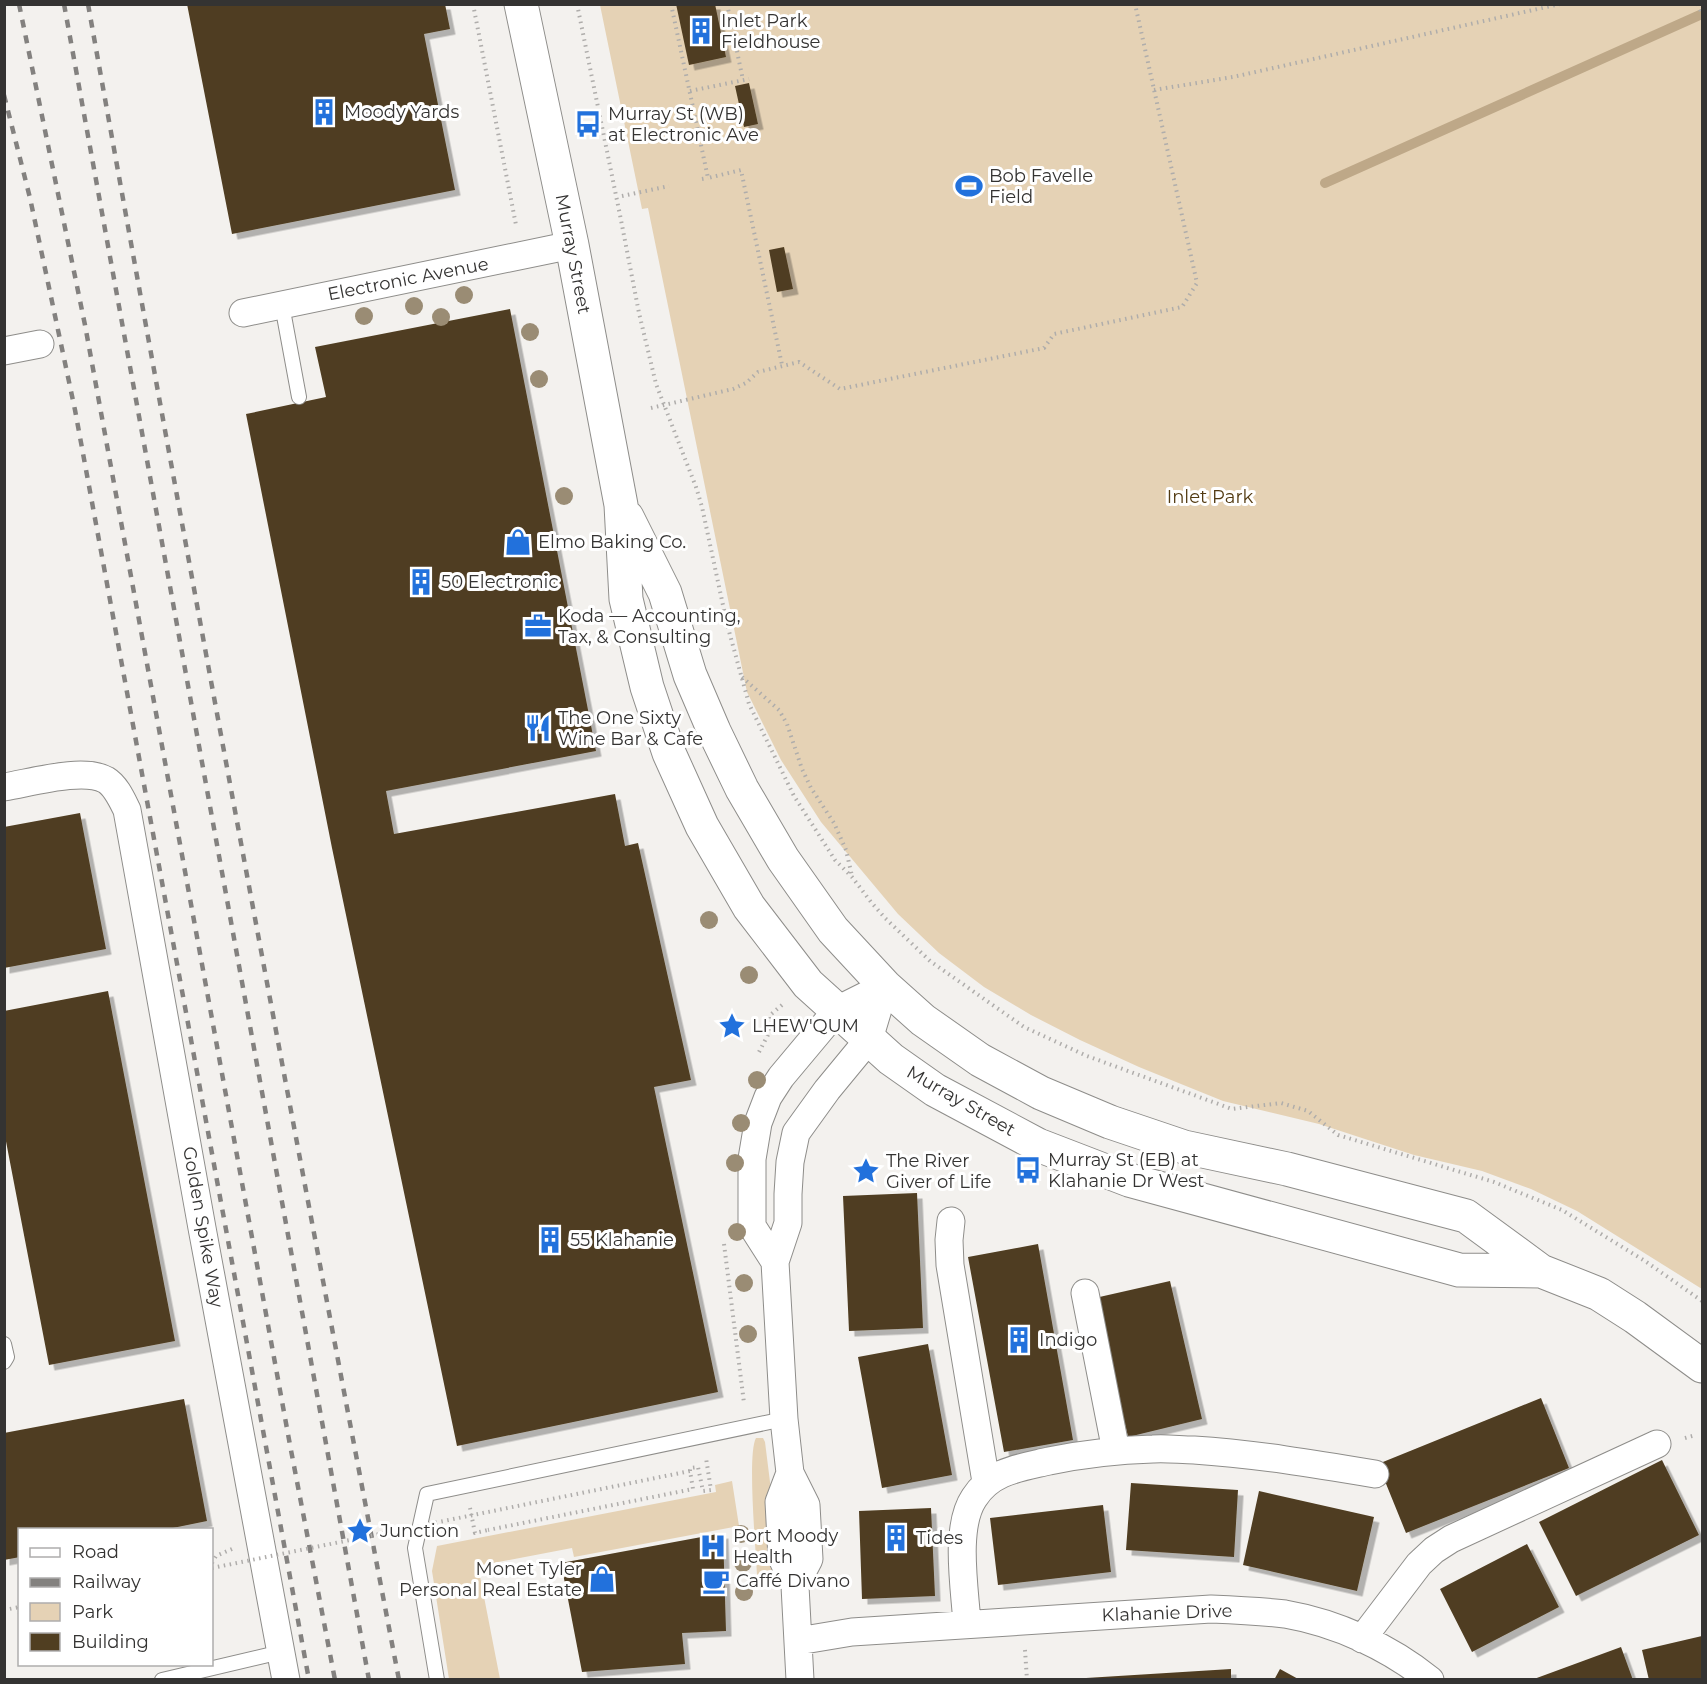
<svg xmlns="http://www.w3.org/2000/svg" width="1707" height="1684" font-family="Montserrat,sans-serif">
<defs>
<filter id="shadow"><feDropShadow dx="5.5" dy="5.5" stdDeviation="0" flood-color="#0004"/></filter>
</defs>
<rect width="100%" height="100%" fill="#f3f1ee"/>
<!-- green -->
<path fill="#e5d2b5" d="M600,5H1702V1289L1577,1211L1531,1189L1482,1171L1414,1155L1319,1124L1223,1101L1139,1067L1080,1040L1031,1015L984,987L939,953L898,914L821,822L781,760L747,692L648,208L642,209Z
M756,1438H763L765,1442L773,1506L777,1573L757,1575C756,1551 747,1454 756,1438Z
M732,1481L739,1526L574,1557L572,1548L478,1566L500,1679H449L432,1571L437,1546L716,1492L715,1485Z"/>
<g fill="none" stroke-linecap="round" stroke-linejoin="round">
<!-- stream -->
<path stroke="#bea888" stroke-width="10" d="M1325,183L1702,14"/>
</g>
<!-- building -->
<path fill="#503e21" filter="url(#shadow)" d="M187,4H445L450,29L424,34L455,190L232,234Z
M676,4H715L726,57L689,65Z
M749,83L758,124L744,127L735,86Z
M784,247L793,289L777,292L769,250Z
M510,309L596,751L386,791L394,834L615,794L625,846L638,843L691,1080L654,1087L718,1392L457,1446L332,848L246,414L326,397L315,347Z
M80,813L106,949L4,968V827Z
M108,991L175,1341L49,1365L4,1131V1011Z
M917,1193L923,1328L849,1331L843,1196Z
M1038,1244L1073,1440L1004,1452L968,1257Z
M1170,1281L1202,1419L1128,1437L1095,1298Z
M928,1344L952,1475L882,1488L858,1357Z
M1541,1398L1569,1468L1406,1533L1378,1464Z
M184,1399L207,1521L163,1530H20V1557L4,1560V1433Z
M1662,1460L1699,1535L1576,1596L1539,1522Z
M1131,1483L1238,1490L1234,1557L1126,1550Z
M1259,1491L1374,1517L1357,1591L1243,1565Z
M1103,1505L1111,1572L998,1585L990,1518Z
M931,1508L935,1596L862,1599L859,1511Z
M723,1533L726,1631L682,1633L685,1664L582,1672L561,1563Z
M1527,1544L1559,1607L1472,1652L1440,1589Z
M1702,1636V1680H1649L1642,1650Z
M1621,1647L1633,1680H1534V1679Z
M1231,1669V1680H1086V1678Z
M1280,1669L1300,1680H1274Z"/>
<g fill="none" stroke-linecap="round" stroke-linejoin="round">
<defs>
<path id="lane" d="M282,305L299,397
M4,1344L7,1357L4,1362
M162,1680L281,1652
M437,1680L415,1548L427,1494L784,1419"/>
<path id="street" d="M243,313L572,245
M4,351L40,344
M4,787C30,783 83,767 106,780C116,786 122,800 127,810L202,1228L286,1680
M951,1221L949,1240L950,1265L986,1482
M775,1262L752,1226V1159L758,1123L768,1097L781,1077L837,1010L885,986
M1085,1293L1116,1451
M790,1473L779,1502L782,1558L795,1586L800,1680
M795,1586L809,1559L806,1505L790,1473L784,1419L775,1262L788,1223V1194L790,1162L796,1133L827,1090L869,1039L885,986
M967,1624C965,1589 954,1528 974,1498C991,1471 1019,1468 1049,1461C1083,1454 1118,1450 1153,1449C1167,1448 1181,1450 1194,1450C1255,1454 1315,1464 1375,1474
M1362,1639L1419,1564L1434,1550L1451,1539L1657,1444
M798,1641L852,1632L1211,1609C1236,1610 1260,1611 1285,1614C1337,1623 1389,1647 1430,1680"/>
<path id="secondary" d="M521,4L572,245L621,505L626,599L647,687L669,753L702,826L749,907L808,984L891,1059L935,1090L1038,1145L1129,1180L1459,1270L1541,1271
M627,517L665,593L690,675L714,731L742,789L783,859L833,930L885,986L923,1020L980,1060L1041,1093L1110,1122L1184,1147L1287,1169L1466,1216L1541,1271L1599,1294L1635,1317L1702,1366"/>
</defs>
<!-- lane casing -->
<use href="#lane" stroke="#8e8d8a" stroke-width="16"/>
<!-- street casing -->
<use href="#street" stroke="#8e8d8a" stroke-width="29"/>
<!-- secondary casing -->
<use href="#secondary" stroke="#8e8d8a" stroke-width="35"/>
<!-- path -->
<path stroke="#afadab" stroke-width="4" stroke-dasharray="1.5 4.5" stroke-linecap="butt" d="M473,4L516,225
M577,4L621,220L639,313L656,384L696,487L702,507L727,624L749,704L794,796L835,860L852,877L871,902L885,918L930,961L1024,1027L1087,1056L1232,1109L1281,1103L1308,1111L1338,1135L1494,1182L1562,1210L1645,1261L1702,1301
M671,4L708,178L741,170L782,365
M727,4L743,80
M1698,4L1702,14
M1154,90L1233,77L1560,4
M690,91L749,79
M702,179L708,178
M622,196L669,186
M651,408L733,389L746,383L758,372L799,362L840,389L1044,348L1054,334L1182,307L1197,283L1135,4
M742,677L779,710L787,724L802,769L811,788L834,823L846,850L852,876
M759,1052L769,1033V1016L782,1005
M724,1244L744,1403
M1685,1438L1696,1435
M690,1471V1468L698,1467L703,1491L711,1490L706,1458
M470,1508L475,1533L488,1530
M212,1563L216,1556L232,1549
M18,1607L20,1614
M4,1610L20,1607
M1025,1650L1027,1680"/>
<!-- lane -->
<use href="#lane" stroke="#fff" stroke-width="14"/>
<!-- street -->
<use href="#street" stroke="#fff" stroke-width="27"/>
<!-- secondary -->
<use href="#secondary" stroke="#fff" stroke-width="33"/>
<!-- rail -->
<path stroke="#83817f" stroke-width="4.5" stroke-dasharray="8 8" stroke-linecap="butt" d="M19,4L85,325L290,1445L335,1680
M64,4L369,1680
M88,4C188,563 292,1122 399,1680
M4,95L30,198L75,410L309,1680"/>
<!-- path-bridge -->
<path stroke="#afadab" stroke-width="4" stroke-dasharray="1.5 4.5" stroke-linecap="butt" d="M212,1568L690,1471L693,1489L488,1530"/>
</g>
<!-- trees -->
<g fill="#9a8c74">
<circle cx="464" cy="295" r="9"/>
<circle cx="414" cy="306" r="9"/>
<circle cx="364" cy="316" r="9"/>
<circle cx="441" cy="317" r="9"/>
<circle cx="530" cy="332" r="9"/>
<circle cx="539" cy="379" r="9"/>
<circle cx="564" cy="496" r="9"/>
<circle cx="709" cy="920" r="9"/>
<circle cx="749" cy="975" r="9"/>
<circle cx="757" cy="1080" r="9"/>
<circle cx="741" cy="1123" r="9"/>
<circle cx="735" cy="1163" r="9"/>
<circle cx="737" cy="1232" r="9"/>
<circle cx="744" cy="1283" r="9"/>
<circle cx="748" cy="1334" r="9"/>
<circle cx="741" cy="1534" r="9"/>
<circle cx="743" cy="1563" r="9"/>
<circle cx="744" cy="1592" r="9"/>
</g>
<!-- icons -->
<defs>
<symbol id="building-bare" viewBox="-9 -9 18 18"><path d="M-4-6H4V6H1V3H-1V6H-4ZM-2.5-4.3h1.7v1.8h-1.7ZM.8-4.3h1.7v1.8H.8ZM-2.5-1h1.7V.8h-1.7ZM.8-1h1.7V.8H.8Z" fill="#2271dc" stroke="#fff" stroke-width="2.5" paint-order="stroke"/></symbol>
<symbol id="bus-bare" viewBox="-9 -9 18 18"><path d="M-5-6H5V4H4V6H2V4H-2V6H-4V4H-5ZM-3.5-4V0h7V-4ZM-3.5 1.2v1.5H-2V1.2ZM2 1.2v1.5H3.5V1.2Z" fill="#2271dc" stroke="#fff" stroke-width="2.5" paint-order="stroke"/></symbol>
<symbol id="stadium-bare" viewBox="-9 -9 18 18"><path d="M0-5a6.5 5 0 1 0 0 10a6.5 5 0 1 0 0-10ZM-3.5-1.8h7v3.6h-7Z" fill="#2271dc" stroke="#fff" stroke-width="2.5" paint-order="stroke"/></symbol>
<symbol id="shop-bare" viewBox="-9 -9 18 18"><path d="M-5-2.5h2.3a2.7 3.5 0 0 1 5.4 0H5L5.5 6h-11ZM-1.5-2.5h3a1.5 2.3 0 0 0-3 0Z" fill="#2271dc" stroke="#fff" stroke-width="2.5" paint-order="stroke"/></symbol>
<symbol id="office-bare" viewBox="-9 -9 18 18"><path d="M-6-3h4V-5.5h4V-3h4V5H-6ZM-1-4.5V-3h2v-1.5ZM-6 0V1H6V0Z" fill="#2271dc" stroke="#fff" stroke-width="2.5" paint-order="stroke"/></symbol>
<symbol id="restaurant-bare" viewBox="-9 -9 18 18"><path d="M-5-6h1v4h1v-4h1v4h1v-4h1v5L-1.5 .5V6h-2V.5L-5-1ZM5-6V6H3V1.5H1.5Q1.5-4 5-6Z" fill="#2271dc" stroke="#fff" stroke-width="2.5" paint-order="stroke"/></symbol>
<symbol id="sight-bare" viewBox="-9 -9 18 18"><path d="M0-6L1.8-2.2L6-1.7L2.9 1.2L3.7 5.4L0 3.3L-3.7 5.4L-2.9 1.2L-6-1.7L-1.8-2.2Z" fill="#2271dc" stroke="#fff" stroke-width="2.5" paint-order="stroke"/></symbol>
<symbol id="hospital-bare" viewBox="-9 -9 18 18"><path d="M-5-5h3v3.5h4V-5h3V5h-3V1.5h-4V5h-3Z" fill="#2271dc" stroke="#fff" stroke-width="2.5" paint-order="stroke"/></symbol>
<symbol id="cafe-bare" viewBox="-9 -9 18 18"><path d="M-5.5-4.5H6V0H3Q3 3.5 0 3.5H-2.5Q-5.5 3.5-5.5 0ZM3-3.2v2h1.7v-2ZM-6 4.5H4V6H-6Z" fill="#2271dc" stroke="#fff" stroke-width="2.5" paint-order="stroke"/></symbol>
</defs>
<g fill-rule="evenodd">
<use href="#building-bare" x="682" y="12" width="38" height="38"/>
<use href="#building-bare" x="305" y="93" width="38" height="38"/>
<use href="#bus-bare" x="569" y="105" width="38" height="38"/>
<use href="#stadium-bare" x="950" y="167" width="38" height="38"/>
<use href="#shop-bare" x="499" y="523" width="38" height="38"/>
<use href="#building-bare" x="402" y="563" width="38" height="38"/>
<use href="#office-bare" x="519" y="607" width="38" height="38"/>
<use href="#restaurant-bare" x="519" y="709" width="38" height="38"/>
<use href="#sight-bare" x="713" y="1007" width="38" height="38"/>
<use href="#bus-bare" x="1009" y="1151" width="38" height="38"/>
<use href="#sight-bare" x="847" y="1152" width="38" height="38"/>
<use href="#building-bare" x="531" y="1221" width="38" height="38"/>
<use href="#building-bare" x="1000" y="1321" width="38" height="38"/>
<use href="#sight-bare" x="341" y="1512" width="38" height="38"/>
<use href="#building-bare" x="877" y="1519" width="38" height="38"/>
<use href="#hospital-bare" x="694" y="1527" width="38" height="38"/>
<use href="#shop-bare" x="583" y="1560" width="38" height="38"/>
<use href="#cafe-bare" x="697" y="1562" width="38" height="38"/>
</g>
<g text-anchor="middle" stroke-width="6" stroke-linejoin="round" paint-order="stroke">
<!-- poi labels -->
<g font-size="18" fill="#343332" stroke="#fff" text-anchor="start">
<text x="721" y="27">Inlet Park<tspan x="721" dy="21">Fieldhouse</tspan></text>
<text x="344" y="118">Moody Yards</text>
<text x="608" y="120">Murray St (WB)<tspan x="608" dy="21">at Electronic Ave</tspan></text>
<text x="989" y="182">Bob Favelle<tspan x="989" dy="21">Field</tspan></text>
<text x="538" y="548">Elmo Baking Co.</text>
<text x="441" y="588">50 Electronic</text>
<text x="558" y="622">Koda — Accounting,<tspan x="558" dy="21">Tax, &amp; Consulting</tspan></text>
<text x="558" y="724">The One Sixty<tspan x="558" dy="21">Wine Bar &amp; Cafe</tspan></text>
<text x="752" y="1032">LHEW'QUM</text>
<text x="1048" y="1166">Murray St (EB) at<tspan x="1048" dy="21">Klahanie Dr West</tspan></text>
<text x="886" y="1167">The River<tspan x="886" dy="21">Giver of Life</tspan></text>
<text x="570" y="1246">55 Klahanie</text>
<text x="1039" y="1346">Indigo</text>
<text x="380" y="1537">Junction</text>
<text x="733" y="1542">Port Moody<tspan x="733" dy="21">Health</tspan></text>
<text x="916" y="1544">Tides</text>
<text x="582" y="1575" text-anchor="end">Monet Tyler<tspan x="582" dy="21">Personal Real Estate</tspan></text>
<text x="736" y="1587">Caffé Divano</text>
</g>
<!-- street labels -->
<g font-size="18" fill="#343332" stroke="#fff">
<text transform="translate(573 254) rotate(79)" y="6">Murray Street</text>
<text transform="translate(408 279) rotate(-11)" y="6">Electronic Avenue</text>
<text transform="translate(961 1101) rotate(30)" y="6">Murray Street</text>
<text transform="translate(203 1227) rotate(80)" y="6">Golden Spike Way</text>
<text transform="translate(1167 1613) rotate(-2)" y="6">Klahanie Drive</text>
</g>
<!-- park labels -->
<g font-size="18" fill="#523a11" stroke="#fff">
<text x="1210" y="503">Inlet Park</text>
</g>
</g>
<!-- border -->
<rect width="1707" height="1684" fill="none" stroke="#343332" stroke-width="12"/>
<!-- legend -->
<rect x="18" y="1528" width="195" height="138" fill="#ffffff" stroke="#aeadad" stroke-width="1.5"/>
<rect x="30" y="1548" width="30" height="9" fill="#ffffff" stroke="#aeadad" stroke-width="1.5"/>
<text x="72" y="1558" font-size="18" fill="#343332">Road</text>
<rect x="30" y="1578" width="30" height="9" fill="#83817f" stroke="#aeadad" stroke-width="1.5"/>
<text x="72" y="1588" font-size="18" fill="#343332">Railway</text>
<rect x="30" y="1603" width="30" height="18" fill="#e5d2b5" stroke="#aeadad" stroke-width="1.5"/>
<text x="72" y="1618" font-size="18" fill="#343332">Park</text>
<rect x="30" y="1633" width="30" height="18" fill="#503e21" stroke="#aeadad" stroke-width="1.5"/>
<text x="72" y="1648" font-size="18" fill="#343332">Building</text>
</svg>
